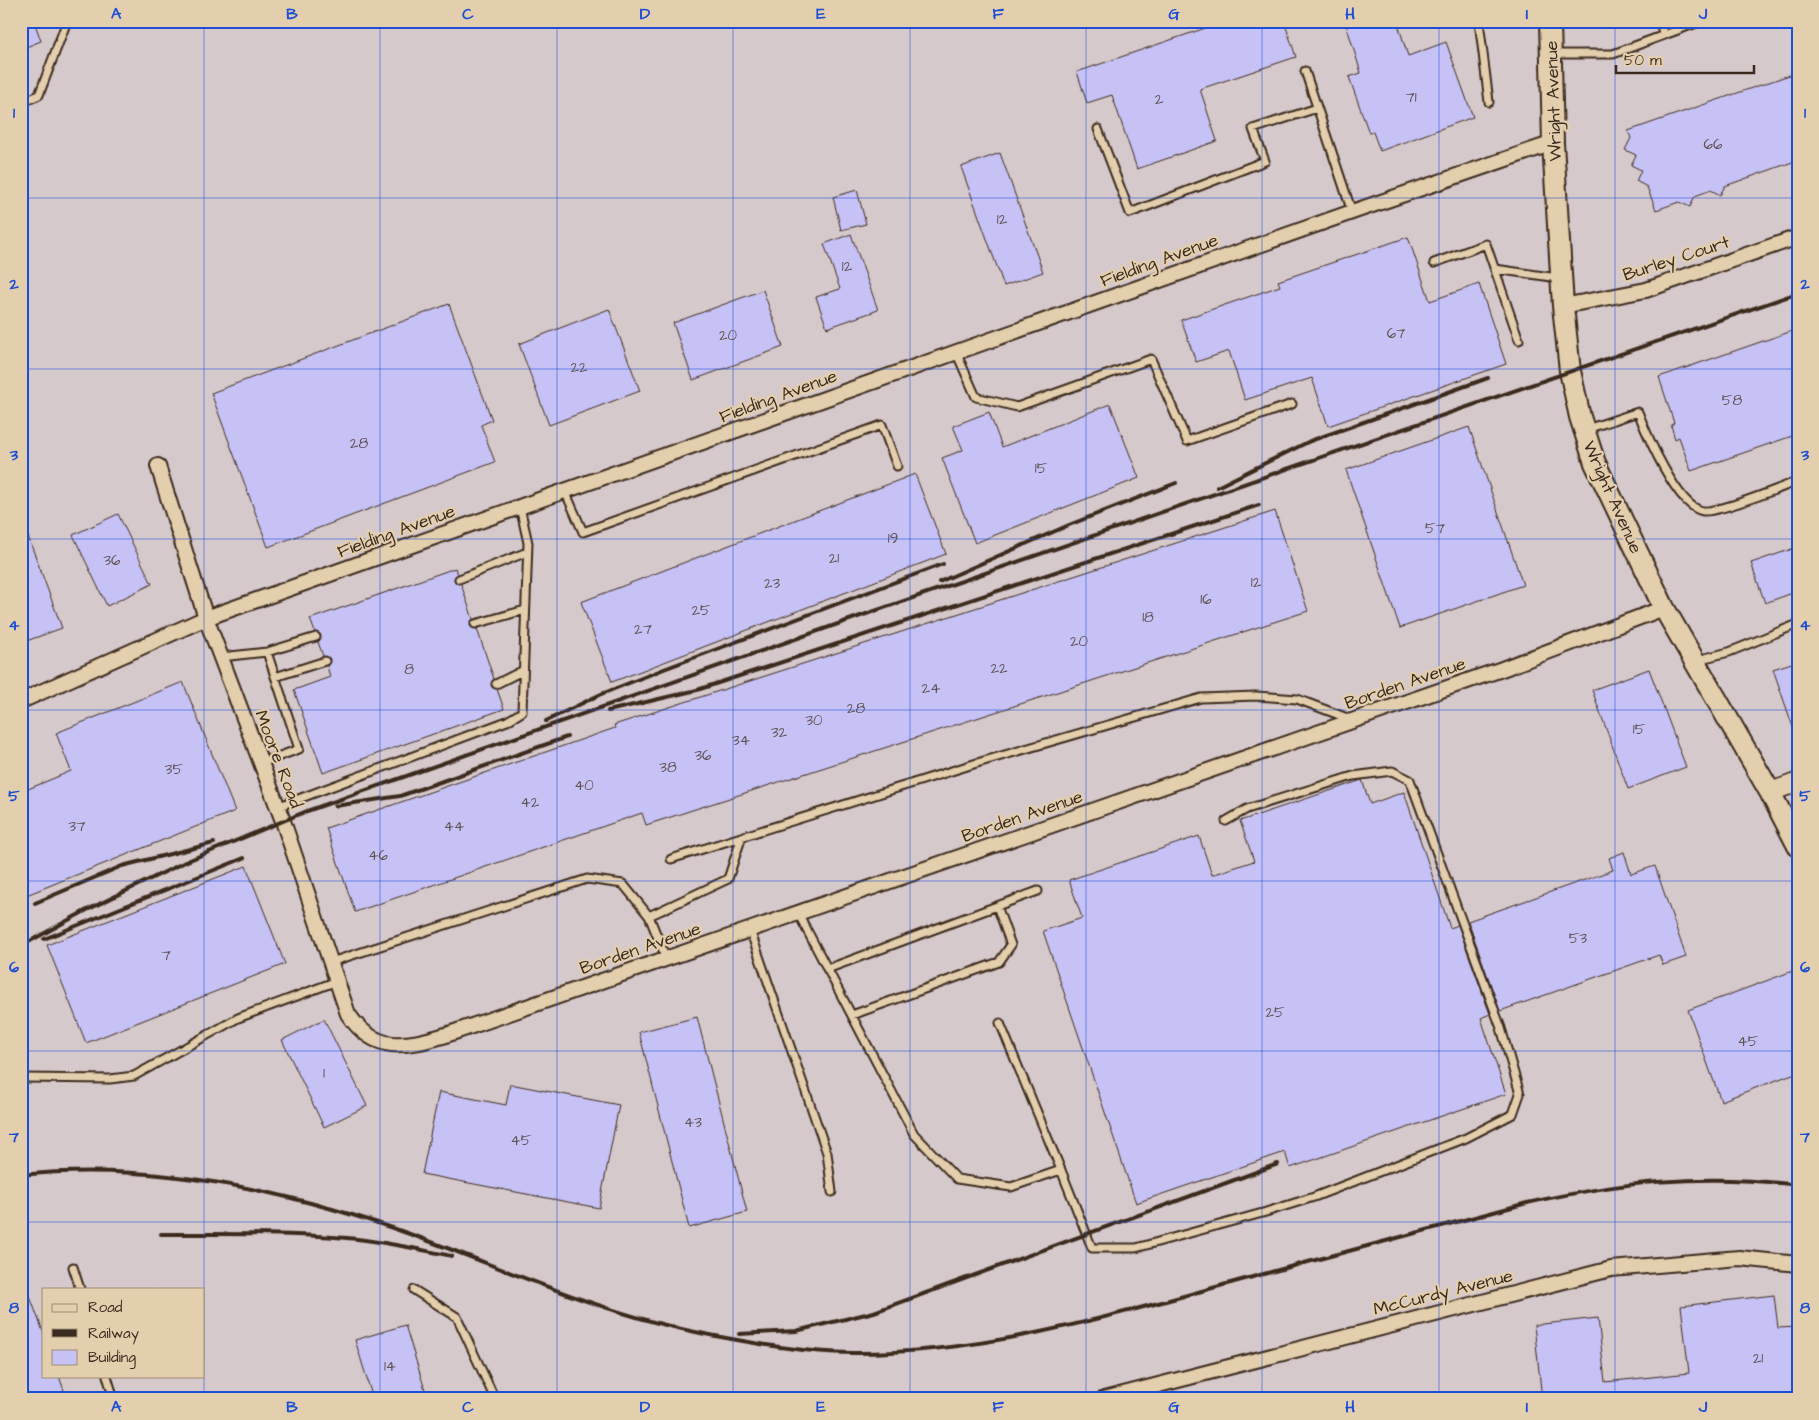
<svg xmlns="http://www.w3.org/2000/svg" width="1819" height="1420" font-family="'Architects Daughter',sans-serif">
<rect width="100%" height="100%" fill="#dcb"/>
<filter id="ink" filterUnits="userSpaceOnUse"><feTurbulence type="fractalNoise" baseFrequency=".02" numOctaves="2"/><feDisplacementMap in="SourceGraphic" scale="10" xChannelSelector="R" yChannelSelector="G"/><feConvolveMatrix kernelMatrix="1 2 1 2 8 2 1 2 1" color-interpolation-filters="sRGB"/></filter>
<g filter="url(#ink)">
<!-- built -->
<path fill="#d6c9cc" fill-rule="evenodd" d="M21,21H1798V1399H21ZM44,1289H204V1376H44Z"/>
<!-- building -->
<path fill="#c7c2f5" stroke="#3b2a1e" d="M21,21H34L41,41L21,49Z
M1226,21H1284L1296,57L1200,89L1217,141L1137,169L1112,95L1087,103L1077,72Z
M1345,21H1397L1408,56L1446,42L1473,117L1380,151L1373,132L1369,133L1349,77L1361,73Z
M1798,72V160L1725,186L1720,195L1711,190L1695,196L1690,207L1679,202L1656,210L1647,187L1636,181L1641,170L1631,165L1636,155L1625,150L1631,138L1628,131Z
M1000,153L1043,272L1004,286L961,167Z
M857,190L866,224L841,230L833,197Z
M851,234L878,310L827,328L816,297L840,289L824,244Z
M1408,237L1430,301L1479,284L1506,364L1328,426L1312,378L1245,400L1229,351L1196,362L1181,320L1280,286L1278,281Z
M763,290L783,347L693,380L673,323Z
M449,304L492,420L481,425L495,462L268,547L211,393Z
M609,309L640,391L549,425L519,344Z
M1798,329V434L1691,471L1679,437L1675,439L1671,425L1674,423L1659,377Z
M1110,404L1139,478L975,543L942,458L963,450L953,426L989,412L1002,447Z
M1469,427L1523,585L1400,628L1346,470Z
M915,474L946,554L612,682L581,602Z
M1275,511L1308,611L646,825L642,813L355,912L326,828L615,728L614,725Z
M118,514L152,584L107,606L73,535Z
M23,523L62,628L21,643V524Z
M1798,547V591L1765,603L1751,563Z
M455,568L458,574L454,580L461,584L473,619L470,626L477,629L494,679L491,686L497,689L504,709L323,773L294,690L330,677L327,666L330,659L323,656L318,642L321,635L315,632L310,619Z
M1798,661V733H1795L1773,669Z
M1649,669L1686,767L1628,789L1592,690Z
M183,682L235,811L24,896L21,888V792L71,771L56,733Z
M1362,780L1370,804L1404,792L1450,928L1458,925L1490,1014L1481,1018L1506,1094L1290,1168L1285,1152L1136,1203L1043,931L1082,918L1069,880L1199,836L1212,875L1254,861L1240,821Z
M1624,852L1631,874L1655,866L1686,957L1663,965L1659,955L1500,1011L1468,921L1613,870L1609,858Z
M246,866L285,964L86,1043L47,945Z
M1798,969V1072L1721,1101L1688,1010Z
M697,1017L747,1212L689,1228L639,1032Z
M324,1019L367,1106L324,1127L282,1040Z
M510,1084L619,1105L599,1208L422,1174L439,1092L506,1105Z
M21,1278H23L44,1334V1376H59L67,1399H21Z
M1774,1295L1778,1328L1798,1327V1399H1542L1534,1325L1598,1318L1605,1382L1689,1373L1681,1306Z
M405,1325L426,1393L406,1399H373L355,1340Z"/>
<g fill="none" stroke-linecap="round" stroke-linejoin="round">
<defs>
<path id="service" d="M1479,21L1489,102
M1659,21L1664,35
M1552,54H1613L1702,21
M1305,71L1352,212
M21,103L39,95L67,21
M1098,129L1130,213L1265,161L1253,129L1317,108
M1434,263L1486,244L1519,340
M1495,269L1558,278
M956,352L976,397L1017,407L1151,359L1187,441L1292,404
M1587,429L1638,412C1647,435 1678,508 1703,511C1719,513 1780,488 1798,481
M565,491L583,532L882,425L897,466
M459,579L527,552
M475,624L525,610
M267,652L316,637
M221,657L267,652L299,749L261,763
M1697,660L1729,652L1798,624
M275,677L325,661
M496,684L522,671
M277,807L507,721L522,712L528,543L520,507
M671,859L977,763L1201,698L1256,696L1297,699L1350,719
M997,906L1038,891
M798,913L914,1134L957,1179L1011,1187L1061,1170L1092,1248H1136L1266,1212L1314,1197L1466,1138L1513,1114L1520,1094L1501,1028L1410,780L1392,771L1353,776L1247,809L1226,821
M649,916L728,879L741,839
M750,930L827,1153L832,1192
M331,962L587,879L623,884L649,916L666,958
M827,969L997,906L1011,945L999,962L852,1015
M1000,1023L1061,1170
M24,1078L110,1079L134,1076L238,1018L337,981
M73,1267L80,1289
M414,1290L457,1317L495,1399
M107,1376L114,1399"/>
<path id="minor" d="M1563,306L1646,290L1798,237
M158,466L206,618L283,821L348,1014C375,1054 405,1047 446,1035L1502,669L1664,608
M21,701L206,618L1352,212L1553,143
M1104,1399L1611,1269L1739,1258L1798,1264"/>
<path id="tertiary" d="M1770,792L1798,782"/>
<path id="secondary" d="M1550,21L1553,143L1563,306L1570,371L1580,417L1595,463L1664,608L1770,792L1798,846"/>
</defs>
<!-- service casing -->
<use href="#service" stroke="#3b2a1e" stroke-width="11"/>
<!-- minor casing -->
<use href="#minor" stroke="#3b2a1e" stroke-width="18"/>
<!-- tertiary casing -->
<use href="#tertiary" stroke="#3b2a1e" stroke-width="21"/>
<!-- secondary casing -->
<use href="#secondary" stroke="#3b2a1e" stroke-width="24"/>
<!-- service -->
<use href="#service" stroke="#e3cead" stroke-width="7"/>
<!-- minor -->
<use href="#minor" stroke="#e3cead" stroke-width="14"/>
<!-- tertiary -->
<use href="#tertiary" stroke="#e3cead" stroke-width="18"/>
<!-- secondary -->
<use href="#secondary" stroke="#e3cead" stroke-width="20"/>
<!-- rail -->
<path stroke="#3b2a1e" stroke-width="4" d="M1217,487L1310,441L1488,378
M939,582L1069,525L1176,483
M608,711L697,690L1259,505
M546,721L599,695L664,669L943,564
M335,806L400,796L567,737
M35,903L122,866L214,843
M44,939L244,858
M21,946L87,910L185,862L307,811L872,612L1798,293
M21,1175C156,1161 292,1191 418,1237C513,1272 606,1315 705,1334C753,1343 804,1353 852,1353C982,1354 1109,1317 1234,1282C1331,1255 1429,1229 1527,1203C1621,1182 1702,1173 1798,1185
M161,1234C223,1234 285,1233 347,1238C383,1241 417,1249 452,1256
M739,1334L796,1331L874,1312L1278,1164"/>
</g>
</g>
<!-- grid -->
<path fill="none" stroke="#1d4ed8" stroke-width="1" stroke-opacity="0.55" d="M204,21V1399M380,21V1399M557,21V1399M733,21V1399M910,21V1399M1086,21V1399M1262,21V1399M1439,21V1399M1615,21V1399M21,198H1798M21,369H1798M21,539H1798M21,710H1798M21,881H1798M21,1051H1798M21,1222H1798"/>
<g text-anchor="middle" stroke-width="4.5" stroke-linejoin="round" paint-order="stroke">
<!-- number labels -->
<g font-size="15" fill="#5e5054">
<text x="1411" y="102">71</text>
<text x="1159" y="104">2</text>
<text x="1713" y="149">66</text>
<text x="1002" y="224">12</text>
<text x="847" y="271">12</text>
<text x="1396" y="338">67</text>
<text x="728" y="340">20</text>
<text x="579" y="372">22</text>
<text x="1732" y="405">58</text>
<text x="359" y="448">28</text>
<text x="1041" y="473">15</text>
<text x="1435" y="533">57</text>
<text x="893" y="543">19</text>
<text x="834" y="563">21</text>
<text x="112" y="565">36</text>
<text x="1256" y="587">12</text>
<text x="772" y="588">23</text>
<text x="1206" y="604">16</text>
<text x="701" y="615">25</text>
<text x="1148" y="622">18</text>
<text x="643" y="634">27</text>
<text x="1079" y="646">20</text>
<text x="999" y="673">22</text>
<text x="409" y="674">8</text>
<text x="931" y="693">24</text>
<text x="856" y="713">28</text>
<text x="814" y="725">30</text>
<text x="1639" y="734">15</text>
<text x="779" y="737">32</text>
<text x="741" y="745">34</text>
<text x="703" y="760">36</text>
<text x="668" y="772">38</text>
<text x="174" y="774">35</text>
<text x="584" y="790">40</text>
<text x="530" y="807">42</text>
<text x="77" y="831">37</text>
<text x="454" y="831">44</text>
<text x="378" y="860">46</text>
<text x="1578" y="943">53</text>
<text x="166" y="960">7</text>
<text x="1275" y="1017">25</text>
<text x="1748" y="1046">45</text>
<text x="324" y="1078">1</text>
<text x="693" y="1127">43</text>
<text x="521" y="1145">45</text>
<text x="1758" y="1363">21</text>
<text x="390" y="1371">14</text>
</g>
<!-- street labels -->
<g font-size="18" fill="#3b2a1e" stroke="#e3cead">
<text transform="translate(1553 101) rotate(-92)" y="6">Wright Avenue</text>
<text transform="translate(1676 258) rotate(-18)" y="6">Burley Court</text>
<text transform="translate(1159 260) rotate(-20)" y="6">Fielding Avenue</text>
<text transform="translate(778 396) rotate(-20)" y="6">Fielding Avenue</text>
<text transform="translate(1613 497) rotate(66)" y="6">Wright Avenue</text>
<text transform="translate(396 531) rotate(-20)" y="6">Fielding Avenue</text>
<text transform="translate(1405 683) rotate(-19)" y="6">Borden Avenue</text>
<text transform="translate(279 759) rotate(69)" y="6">Moore Road</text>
<text transform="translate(1022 816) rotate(-19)" y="6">Borden Avenue</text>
<text transform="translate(640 948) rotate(-19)" y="6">Borden Avenue</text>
<text transform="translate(1443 1292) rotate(-14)" y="6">McCurdy Avenue</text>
</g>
</g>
<!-- margin -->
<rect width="1819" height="1420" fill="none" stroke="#e3cead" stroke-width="55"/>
<!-- legend -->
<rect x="42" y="1288" width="162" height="90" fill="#e3cead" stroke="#a08c74"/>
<rect x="52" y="1304" width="25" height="8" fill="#e3cead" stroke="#a08c74"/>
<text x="88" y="1312" font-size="15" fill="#3b2a1e">Road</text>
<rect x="52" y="1329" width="25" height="8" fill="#3b2a1e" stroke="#a08c74"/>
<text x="88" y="1338" font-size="15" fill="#3b2a1e">Railway</text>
<rect x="52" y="1350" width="25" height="15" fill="#c7c2f5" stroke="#a08c74"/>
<text x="88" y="1362" font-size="15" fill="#3b2a1e">Building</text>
<!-- scale -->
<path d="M1616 65v8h138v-8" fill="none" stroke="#3b2a1e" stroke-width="2.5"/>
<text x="1624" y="65" font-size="15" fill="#3b2a1e" stroke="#e3cead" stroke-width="4" paint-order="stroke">50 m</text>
<rect x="28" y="28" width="1764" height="1364" fill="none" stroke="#1d4ed8" stroke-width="2"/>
<g font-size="16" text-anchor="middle" font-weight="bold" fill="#1d4ed8">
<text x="116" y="19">A</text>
<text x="292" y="19">B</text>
<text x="468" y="19">C</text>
<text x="645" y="19">D</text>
<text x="821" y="19">E</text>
<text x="998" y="19">F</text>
<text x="1174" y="19">G</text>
<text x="1350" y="19">H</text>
<text x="1527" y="19">I</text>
<text x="1703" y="19">J</text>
<text x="14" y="118">1</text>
<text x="1805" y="118">1</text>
<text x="14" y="289">2</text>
<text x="1805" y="289">2</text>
<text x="14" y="460">3</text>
<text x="1805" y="460">3</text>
<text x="14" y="630">4</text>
<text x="1805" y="630">4</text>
<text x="14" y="801">5</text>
<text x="1805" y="801">5</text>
<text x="14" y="972">6</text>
<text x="1805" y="972">6</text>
<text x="14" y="1142">7</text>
<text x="1805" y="1142">7</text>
<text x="14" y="1313">8</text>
<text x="1805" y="1313">8</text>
<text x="116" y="1412">A</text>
<text x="292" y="1412">B</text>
<text x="468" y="1412">C</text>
<text x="645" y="1412">D</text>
<text x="821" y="1412">E</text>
<text x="998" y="1412">F</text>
<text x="1174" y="1412">G</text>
<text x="1350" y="1412">H</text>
<text x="1527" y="1412">I</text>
<text x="1703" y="1412">J</text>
</g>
</svg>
